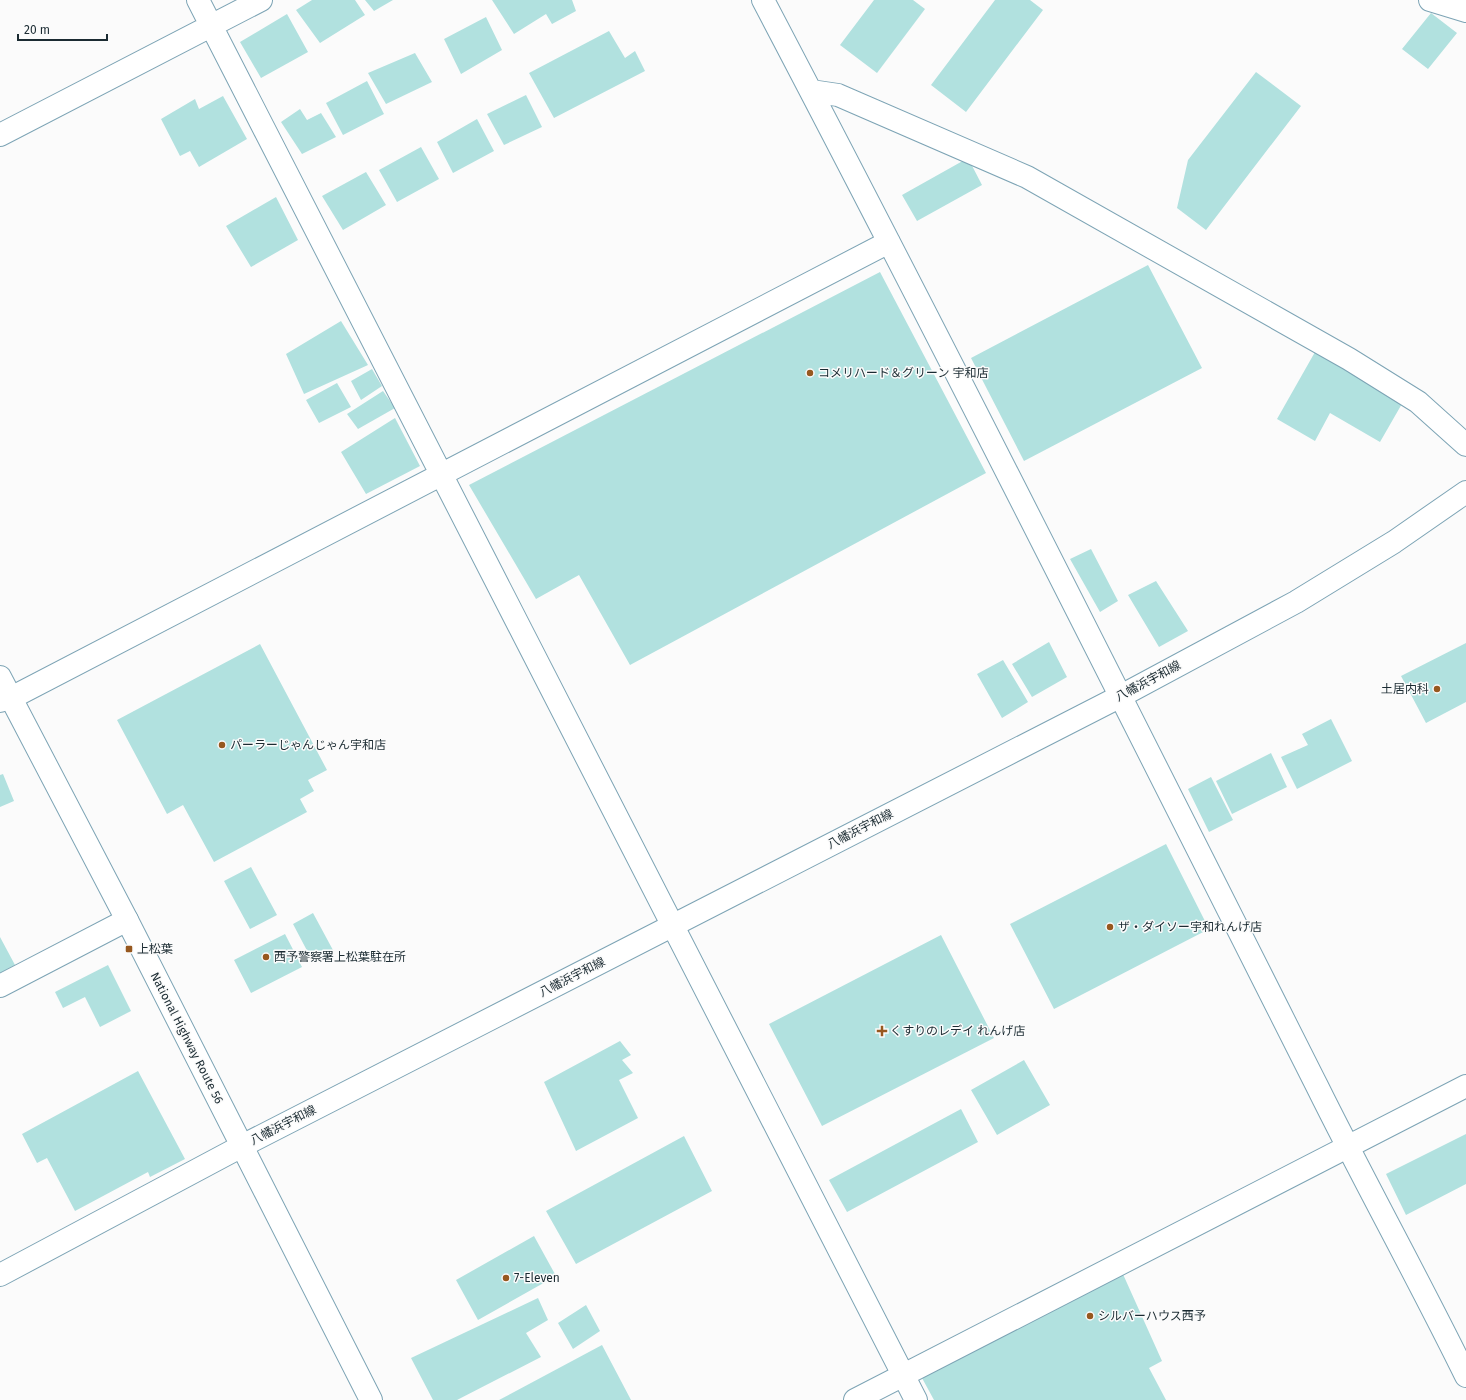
<svg xmlns="http://www.w3.org/2000/svg" width="1466" height="1400" font-family="'Fira Sans','Noto Sans JP',sans-serif">
<rect width="100%" height="100%" fill="#fbfbfb"/>
<!-- building -->
<path fill="#b1e1df" d="M312,0H355L365,15L320,43L296,10Z
M365,0H393L374,11Z
M492,0H572L576,11L552,24L546,14L514,34Z
M874,0H913L925,9L877,73L840,45Z
M995,0H1030L1043,10L966,112L931,85Z
M1431,13L1457,33L1428,69L1402,49Z
M287,14L308,52L261,78L240,42Z
M486,17L502,50L461,74L444,39Z
M609,31L625,58L635,51L645,71L554,118L529,73Z
M415,53L432,82L386,104L368,73Z
M1256,72L1301,106L1206,230L1177,208L1188,160Z
M367,81L384,114L343,135L326,103Z
M526,95L542,127L504,145L487,114Z
M223,96L247,139L199,167L190,151L180,156L161,119L195,99L199,109Z
M300,109L307,120L321,113L336,137L302,154L281,122Z
M477,119L494,151L453,173L437,142Z
M421,147L439,179L397,202L379,170Z
M968,158L982,185L917,221L902,195Z
M366,172L386,205L343,230L322,196Z
M276,197L298,240L251,267L226,226Z
M1148,265L1202,368L1024,461L971,358Z
M880,272L986,473L630,665L579,575L536,599L469,485Z
M341,321L368,365L304,394L286,354Z
M1315,352L1403,402L1380,442L1330,413L1315,441L1277,419Z
M372,369L382,386L361,400L351,381Z
M337,383L351,407L319,423L306,400Z
M383,391L395,408L358,429L347,414Z
M395,418L420,466L366,494L341,452Z
M1091,549L1118,601L1100,612L1070,559Z
M1156,581L1188,631L1159,647L1128,595Z
M1049,642L1067,677L1032,697L1012,664Z
M1466,643V702L1426,723L1401,676Z
M260,644L327,770L308,780L314,791L300,799L307,812L214,862L183,805L167,814L117,720Z
M1003,660L1028,702L1002,718L977,674Z
M1331,719L1352,761L1297,789L1281,757L1308,745L1302,734Z
M1271,753L1287,787L1232,814L1216,781Z
M3,774L14,801L0,807V775Z
M1211,777L1233,820L1209,832L1188,789Z
M1166,844L1209,929L1054,1009L1010,924Z
M251,867L277,915L250,929L224,881Z
M313,913L334,952L313,962L293,924Z
M285,934L302,967L251,993L234,960Z
M941,935L994,1038L822,1126L769,1024Z
M0,937L15,965L0,973Z
M108,965L131,1011L100,1027L85,997L63,1008L55,992Z
M620,1041L631,1055L622,1060L633,1073L619,1080L638,1118L576,1151L544,1082Z
M1024,1060L1050,1105L997,1135L971,1090Z
M138,1071L185,1159L150,1177L148,1172L75,1211L47,1158L37,1163L22,1134Z
M961,1109L978,1142L847,1212L829,1180Z
M1466,1134V1184L1406,1215L1386,1174Z
M684,1136L712,1191L576,1264L546,1211Z
M534,1236L556,1276L478,1320L456,1280Z
M1122,1272L1162,1361L1149,1368L1166,1400H934L922,1378Z
M538,1298L548,1320L526,1333L541,1357L457,1400H433L411,1358Z
M586,1305L600,1331L573,1349L558,1323Z
M602,1345L631,1400H499Z"/>
<g fill="none" stroke-linecap="round" stroke-linejoin="round">
<defs>
<path id="minor" d="M198,0L916,1400
M763,0C952,360 1134,723 1317,1086C1365,1183 1418,1278 1466,1376
M1430,0L1466,11
M811,91L838,95L1027,177L1349,359L1418,402L1466,445
M0,135L261,0
M0,701L11,698L889,242
M0,986L127,920
M0,1275L242,1146
M855,1400L1466,1086"/>
<path id="primary" d="M242,1146L1121,696L1296,602L1394,542L1466,492"/>
<path id="trunk" d="M0,677L127,920L371,1400"/>
</defs>
<!-- minor casing -->
<use href="#minor" stroke="#7da4b5" stroke-width="24"/>
<!-- primary casing -->
<use href="#primary" stroke="#7da4b5" stroke-width="24"/>
<!-- trunk casing -->
<use href="#trunk" stroke="#7da4b5" stroke-width="24"/>
<!-- minor -->
<use href="#minor" stroke="#fff" stroke-width="22"/>
<!-- primary -->
<use href="#primary" stroke="#fff" stroke-width="22"/>
<!-- trunk -->
<use href="#trunk" stroke="#fff" stroke-width="22"/>
</g>
<!-- markers -->
<g fill="#97581f" stroke="#fbfbfb" stroke-width="1.5">
<circle cx="810" cy="373" r="4"/>
<circle cx="1437" cy="689" r="4"/>
<circle cx="222" cy="745" r="4"/>
<circle cx="1110" cy="927" r="4"/>
<rect x="125" y="945" width="8" height="8" rx="2"/>
<circle cx="266" cy="957" r="4"/>
<path d="M880 1025h4v4h4v4h-4v4h-4v-4h-4v-4h4z"/>
<circle cx="506" cy="1278" r="4"/>
<circle cx="1090" cy="1316" r="4"/>
</g>
<g text-anchor="middle" stroke-width="3" stroke-linejoin="round" paint-order="stroke">
<!-- poi labels -->
<g font-size="12" fill="#1b2b32" stroke="#fbfbfb" text-anchor="start">
<text x="818" y="377">コメリハード＆グリーン 宇和店</text>
<text x="1429" y="693" text-anchor="end">土居内科</text>
<text x="230" y="749">パーラーじゃんじゃん宇和店</text>
<text x="1118" y="931">ザ・ダイソー宇和れんげ店</text>
<text x="137" y="953">上松葉</text>
<text x="274" y="961">西予警察署上松葉駐在所</text>
<text x="890" y="1035">くすりのレデイ れんげ店</text>
<text x="514" y="1282">7-Eleven</text>
<text x="1098" y="1320">シルバーハウス西予</text>
</g>
<!-- street labels -->
<g font-size="12" fill="#1b2b32" stroke="#fbfbfb">
<text transform="translate(1148 681) rotate(-28)" y="4">八幡浜宇和線</text>
<text transform="translate(860 829) rotate(-27)" y="4">八幡浜宇和線</text>
<text transform="translate(572 977) rotate(-27)" y="4">八幡浜宇和線</text>
<text transform="translate(187 1038) rotate(63)" y="4">National Highway Route 56</text>
<text transform="translate(283 1125) rotate(-27)" y="4">八幡浜宇和線</text>
</g>
</g>
<!-- scale -->
<path d="M18 34v6h89v-6" fill="none" stroke="#1b2b32" stroke-width="2"/>
<text x="24" y="34" font-size="12" fill="#1b2b32" stroke="#fbfbfb" stroke-width="3" paint-order="stroke">20 m</text>
</svg>
